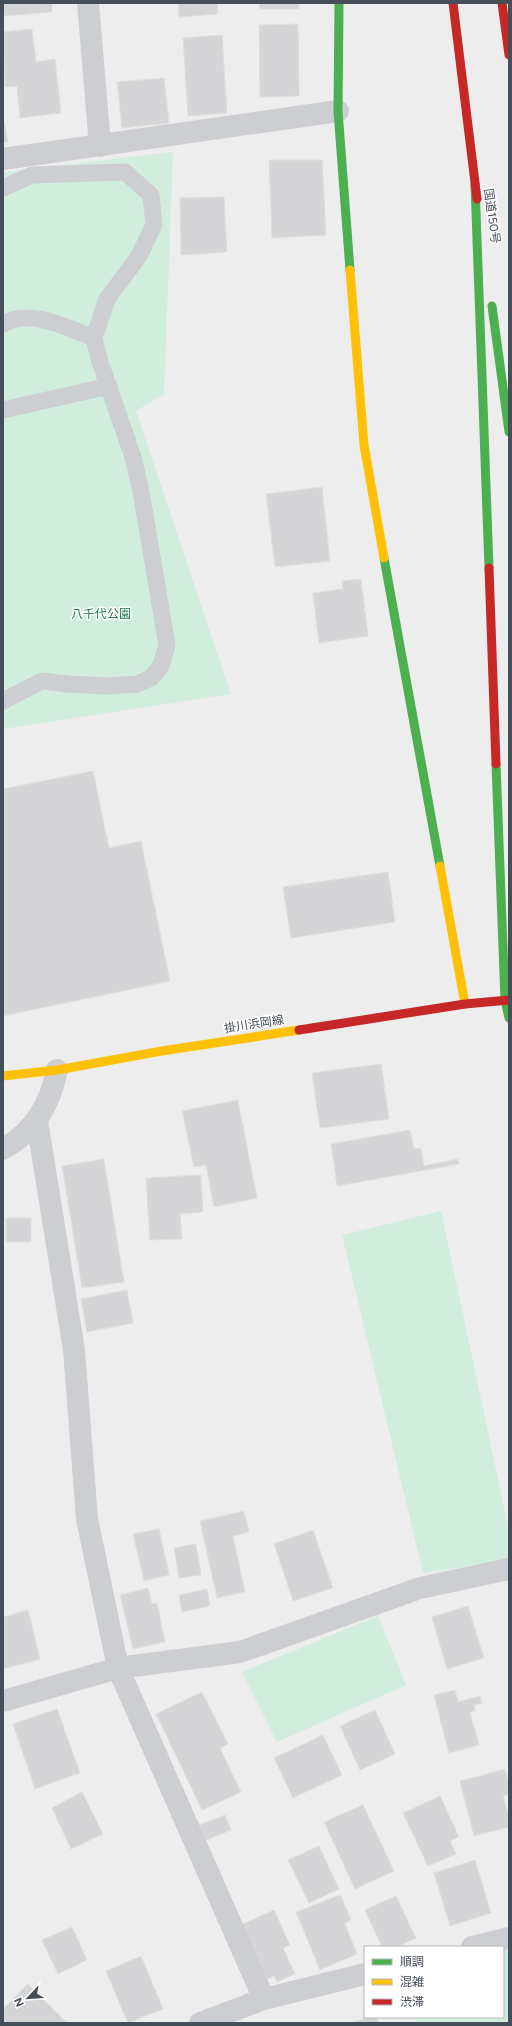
<svg xmlns="http://www.w3.org/2000/svg" width="512" height="2026" font-family="Figtree,'Noto Sans JP',sans-serif">
<rect width="100%" height="100%" fill="#eeeded"/>
<!-- green -->
<path fill="#d1edde" d="M173,152L164,394L136,411L231,694L3,729V172Z
M441,1211L509,1531V1560L423,1573L342,1235Z
M378,1616L406,1685L277,1742L242,1672Z
M509,1945V2023H416V2017H503V1947Z"/>
<!-- building -->
<path fill="#d5d5d7" stroke="#dfdfe0" d="M3,3H52V12L3,16Z
M178,3H217L218,14L179,17Z
M259,3H299V9H260Z
M298,24L299,96L260,97L259,25Z
M32,29L36,62L55,59L61,113L20,118L17,86L5,87L3,32Z
M222,35L227,113L188,116L183,38Z
M164,78L169,123L122,128L117,82Z
M3,116L8,142H3Z
M269,160H322L326,235L272,238Z
M224,197L227,252L181,255L180,198Z
M322,487L330,561L275,567L266,494Z
M361,579L368,636L319,643L313,593L343,589L342,581Z
M93,771L109,848L141,841L170,981L3,1016V789Z
M388,872L395,922L291,938L283,887Z
M381,1064L389,1119L320,1128L312,1073Z
M238,1100L257,1198L214,1207L206,1165L194,1167L182,1111Z
M410,1130L414,1149L421,1148L424,1166L458,1159L459,1164L337,1186L331,1144Z
M104,1159L124,1282L82,1288L62,1166Z
M201,1175L203,1212L180,1214L182,1239L150,1240L146,1178Z
M6,1218H31V1242H6Z
M127,1290L133,1323L87,1332L81,1299Z
M244,1511L249,1532L233,1536L245,1592L217,1598L200,1521Z
M159,1529L169,1575L144,1581L133,1534Z
M313,1530L333,1588L293,1601L274,1544Z
M196,1544L201,1575L179,1578L174,1548Z
M148,1588L152,1604L157,1603L165,1642L133,1649L120,1595Z
M207,1589L210,1606L182,1612L179,1595Z
M468,1606L484,1658L447,1669L432,1617Z
M28,1610L40,1659L3,1669V1617Z
M455,1690L458,1702L480,1696L482,1703L474,1705L475,1711L470,1712L479,1745L449,1753L434,1695Z
M202,1692L228,1744L220,1748L241,1792L202,1810L156,1714Z
M57,1709L80,1773L35,1789L13,1724Z
M375,1710L395,1754L360,1770L340,1726Z
M323,1735L342,1775L293,1798L274,1758Z
M505,1769L509,1784V1794L503,1796L509,1817V1827L474,1836L460,1781Z
M82,1792L103,1834L71,1849L52,1808Z
M440,1796L459,1837L450,1841L456,1854L428,1866L403,1813Z
M363,1805L394,1871L355,1889L324,1822Z
M225,1815L231,1830L204,1841L197,1826Z
M319,1846L339,1889L309,1903L288,1860Z
M475,1860L491,1913L450,1926L434,1873Z
M340,1895L351,1919L345,1924L357,1954L320,1970L296,1912Z
M396,1896L416,1938L397,1947H382L365,1910Z
M274,1910L290,1945L283,1948L295,1974L277,1982L274,1976L256,1985L239,1926Z
M72,1927L87,1960L58,1974L42,1940Z
M141,1956L163,2009L128,2023L106,1971Z
M28,1984L67,2023H3V2009Z
M370,2017H377L379,2023H351Z"/>
<g fill="none" stroke-linecap="round" stroke-linejoin="round">
<!-- lane -->
<path stroke="#ccced1" stroke-width="17" d="M3,188L32,175L125,172L151,195L154,225L139,256L107,299L94,338L100,362L133,457L141,492L167,645L161,666L151,678L137,684L107,686L68,684L42,681L3,701
M3,324C31,308 67,328 94,338
M3,410L109,386"/>
<!-- street -->
<path stroke="#ccced1" stroke-width="22" d="M88,3L100,146
M3,159L338,111
M37,1121L74,1350L87,1519L118,1668L264,1999
M3,1149C35,1131 50,1104 57,1070
M3,1701L118,1668L240,1652L420,1588L509,1569
M472,1947L509,1938
M200,2023L264,1999L365,1974"/>
<!-- fast -->
<path stroke="#4caf50" stroke-width="9" d="M339,3L338,111L350,270
M475,184L489,568
M492,306L509,432
M384,558L440,866
M496,764L505,1000L509,1018"/>
<!-- slow -->
<path stroke="#ffc107" stroke-width="9" d="M350,270L364,445L384,558
M440,866L465,1004
M3,1076L57,1070L162,1051L299,1030"/>
<!-- jam -->
<path stroke="#c62828" stroke-width="9" d="M453,3L477,199
M502,3L509,55
M489,568L496,764
M299,1030L465,1004L509,1000"/>
</g>
<g text-anchor="middle" stroke-width="3" stroke-linejoin="round" paint-order="stroke">
<!-- street labels -->
<g font-size="12" fill="#454e59" stroke="#fff">
<text transform="translate(492 216) rotate(82)" y="4">国道150号</text>
<text transform="translate(254 1024) rotate(-9)" y="4">掛川浜岡線</text>
</g>
<!-- park labels -->
<g font-size="12" fill="#187851" stroke="#fff">
<text x="101" y="618">八千代公園</text>
</g>
</g>
<!-- border -->
<rect width="512" height="2026" fill="none" stroke="#454e59" stroke-width="8"/>
<!-- legend -->
<rect x="364" y="1946" width="140" height="72" fill="#ffffff" stroke="#b5b8bd"/>
<rect x="372" y="1959" width="20" height="6" fill="#4caf50" stroke="#b5b8bd"/>
<text x="400" y="1966" font-size="12" fill="#454e59">順調</text>
<rect x="372" y="1979" width="20" height="6" fill="#ffc107" stroke="#b5b8bd"/>
<text x="400" y="1986" font-size="12" fill="#454e59">混雑</text>
<rect x="372" y="1999" width="20" height="6" fill="#c62828" stroke="#b5b8bd"/>
<text x="400" y="2006" font-size="12" fill="#454e59">渋滞</text>
<!-- north arrow -->
<g transform="translate(28 1998) rotate(245)" stroke="#ffffff" stroke-width="3" paint-order="stroke">
<path d="M0-3L7 15L0 10L-7 15Z" fill="#454e59"/>
<text y="-6" font-size="11" font-weight="bold" text-anchor="middle" fill="#454e59">N</text>
</g>
</svg>
